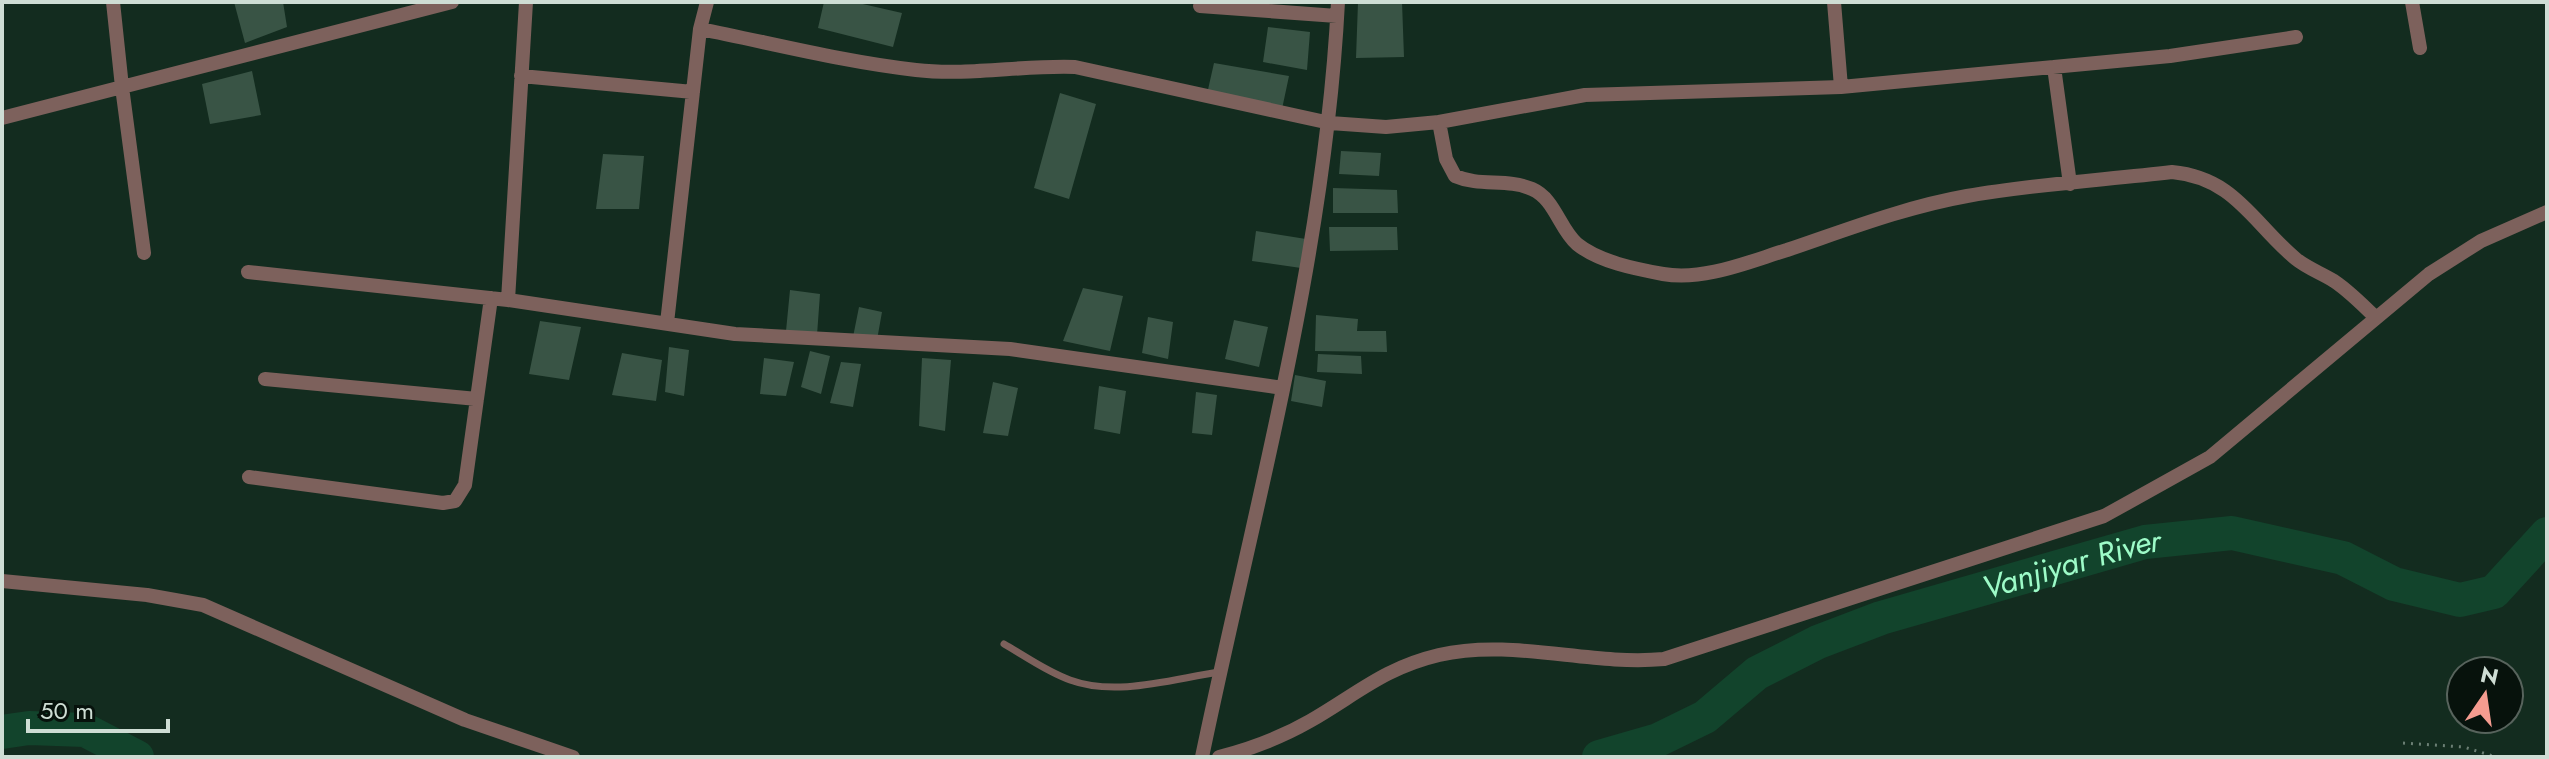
<svg xmlns="http://www.w3.org/2000/svg" width="2549" height="759" font-family="Jost,sans-serif">
<rect width="100%" height="100%" fill="#132c1f"/>
<g fill="none" stroke-linecap="round" stroke-linejoin="round">
<!-- river -->
<g stroke="#12442c" stroke-width="34">
<path d="M2,732L29,728L85,730L137,757"/>
<path id="s1" d="M1599,757L1658,740L1705,717L1757,673L1818,642L1881,618L2145,542L2232,533L2343,558L2394,584L2460,600L2494,592L2547,534"/>
</g>
</g>
<!-- building -->
<path fill="#395445" d="M234,2H283L287,27L245,43Z
M824,2H854L902,13L893,47L818,28Z
M1358,2H1402L1404,57L1356,58Z
M1268,27L1310,32L1307,70L1263,62Z
M1214,63L1289,76L1282,109L1207,94Z
M252,71L261,115L210,124L202,84Z
M1060,93L1096,104L1069,199L1034,188Z
M1341,151L1381,153L1379,176L1339,174Z
M603,154L644,156L639,209H596Z
M1333,188L1397,190L1398,213H1333Z
M1329,227H1397L1398,250L1330,251Z
M1256,231L1306,239L1301,268L1252,261Z
M1083,288L1123,296L1110,351L1063,341Z
M790,290L820,294L817,335L786,331Z
M859,307L882,312L877,340L853,337Z
M1316,315L1358,319L1357,331H1386L1387,352L1315,351Z
M1148,317L1173,322L1168,359L1142,353Z
M1234,320L1268,327L1259,367L1225,359Z
M540,321L581,327L569,380L529,374Z
M669,347L689,350L684,396L665,392Z
M810,351L830,356L821,394L801,387Z
M622,353L662,360L656,401L612,395Z
M1318,354L1361,356L1362,374L1317,372Z
M764,358L794,362L786,396L760,394Z
M922,358L951,360L945,431L919,426Z
M841,362L861,364L853,407L830,403Z
M1295,375L1326,381L1322,407L1291,401Z
M993,382L1018,388L1008,436L983,433Z
M1099,386L1126,391L1120,434L1094,429Z
M1196,392L1217,395L1212,435L1192,433Z"/>
<g fill="none" stroke-linecap="round" stroke-linejoin="round">
<!-- path -->
<path stroke="#6b7f74" stroke-width="3" stroke-dasharray="2 6" stroke-linecap="butt" d="M2403,743L2464,747L2496,757"/>
<!-- service -->
<path stroke="#7d615c" stroke-width="7" d="M1004,644C1025,656 1047,672 1070,680C1116,697 1172,679 1219,672"/>
<!-- minor -->
<path stroke="#7d615c" stroke-width="14" d="M113,2L122,87L452,2
M1834,2L1841,87
M2412,2L2420,48
M1200,6L1337,16
M700,29C771,43 844,62 916,70C969,76 1022,65 1075,67L1330,123L1386,127L1439,122L1585,95L1841,87L2170,56L2296,37
M2054,67L2070,184
M521,76L693,92
M2,118L122,87L144,253
M1439,122L1446,159L1455,176C1480,187 1507,178 1532,189C1555,199 1559,228 1577,244C1599,262 1636,269 1663,274C1704,281 1748,262 1787,250C1846,230 1905,207 1967,196C2034,184 2104,180 2172,172C2235,178 2252,222 2296,259C2307,268 2321,273 2334,281C2349,291 2363,305 2376,318
M248,272L508,300L735,334L1010,349L1283,388
M508,300L526,2
M667,323L700,29L707,2
M265,379L477,399
M249,477L443,503L455,501L465,485L491,298
M2,581L147,595L203,605L465,720L573,757
M1202,757C1254,507 1325,258 1338,2
M1219,757C1251,749 1282,737 1310,721C1357,694 1384,668 1439,655C1513,638 1589,666 1664,659L2104,516L2210,457L2429,274L2481,241L2547,212"/>
</g>
<g text-anchor="middle" stroke-width="8" stroke-linejoin="round" paint-order="stroke">
<!-- water labels -->
<g font-size="32" font-style="italic" fill="#9dfbc8" stroke="#07120c">
<text dy="11" stroke="none"><textPath href="#s1" startOffset="516">Vanjiyar River</textPath></text>
</g>
</g>
<!-- border -->
<rect width="2549" height="759" fill="none" stroke="#ceddd4" stroke-width="8"/>
<!-- north arrow -->
<g transform="translate(2485 695) rotate(13)"><circle r="38" fill="#07120c" stroke="#57635c" stroke-width="2"/>
<path d="M0-6L14 30L0 20L-14 30Z" fill="#f59c90"/>
<text y="-12" font-size="22" font-weight="bold" text-anchor="middle" fill="#ceddd4">N</text>
</g>
<!-- scale -->
<path d="M28 719v12h140v-12" fill="none" stroke="#ceddd4" stroke-width="4"/>
<text x="40" y="719" font-size="24" fill="#ceddd4" stroke="#07120c" stroke-width="6" paint-order="stroke">50 m</text>
</svg>
